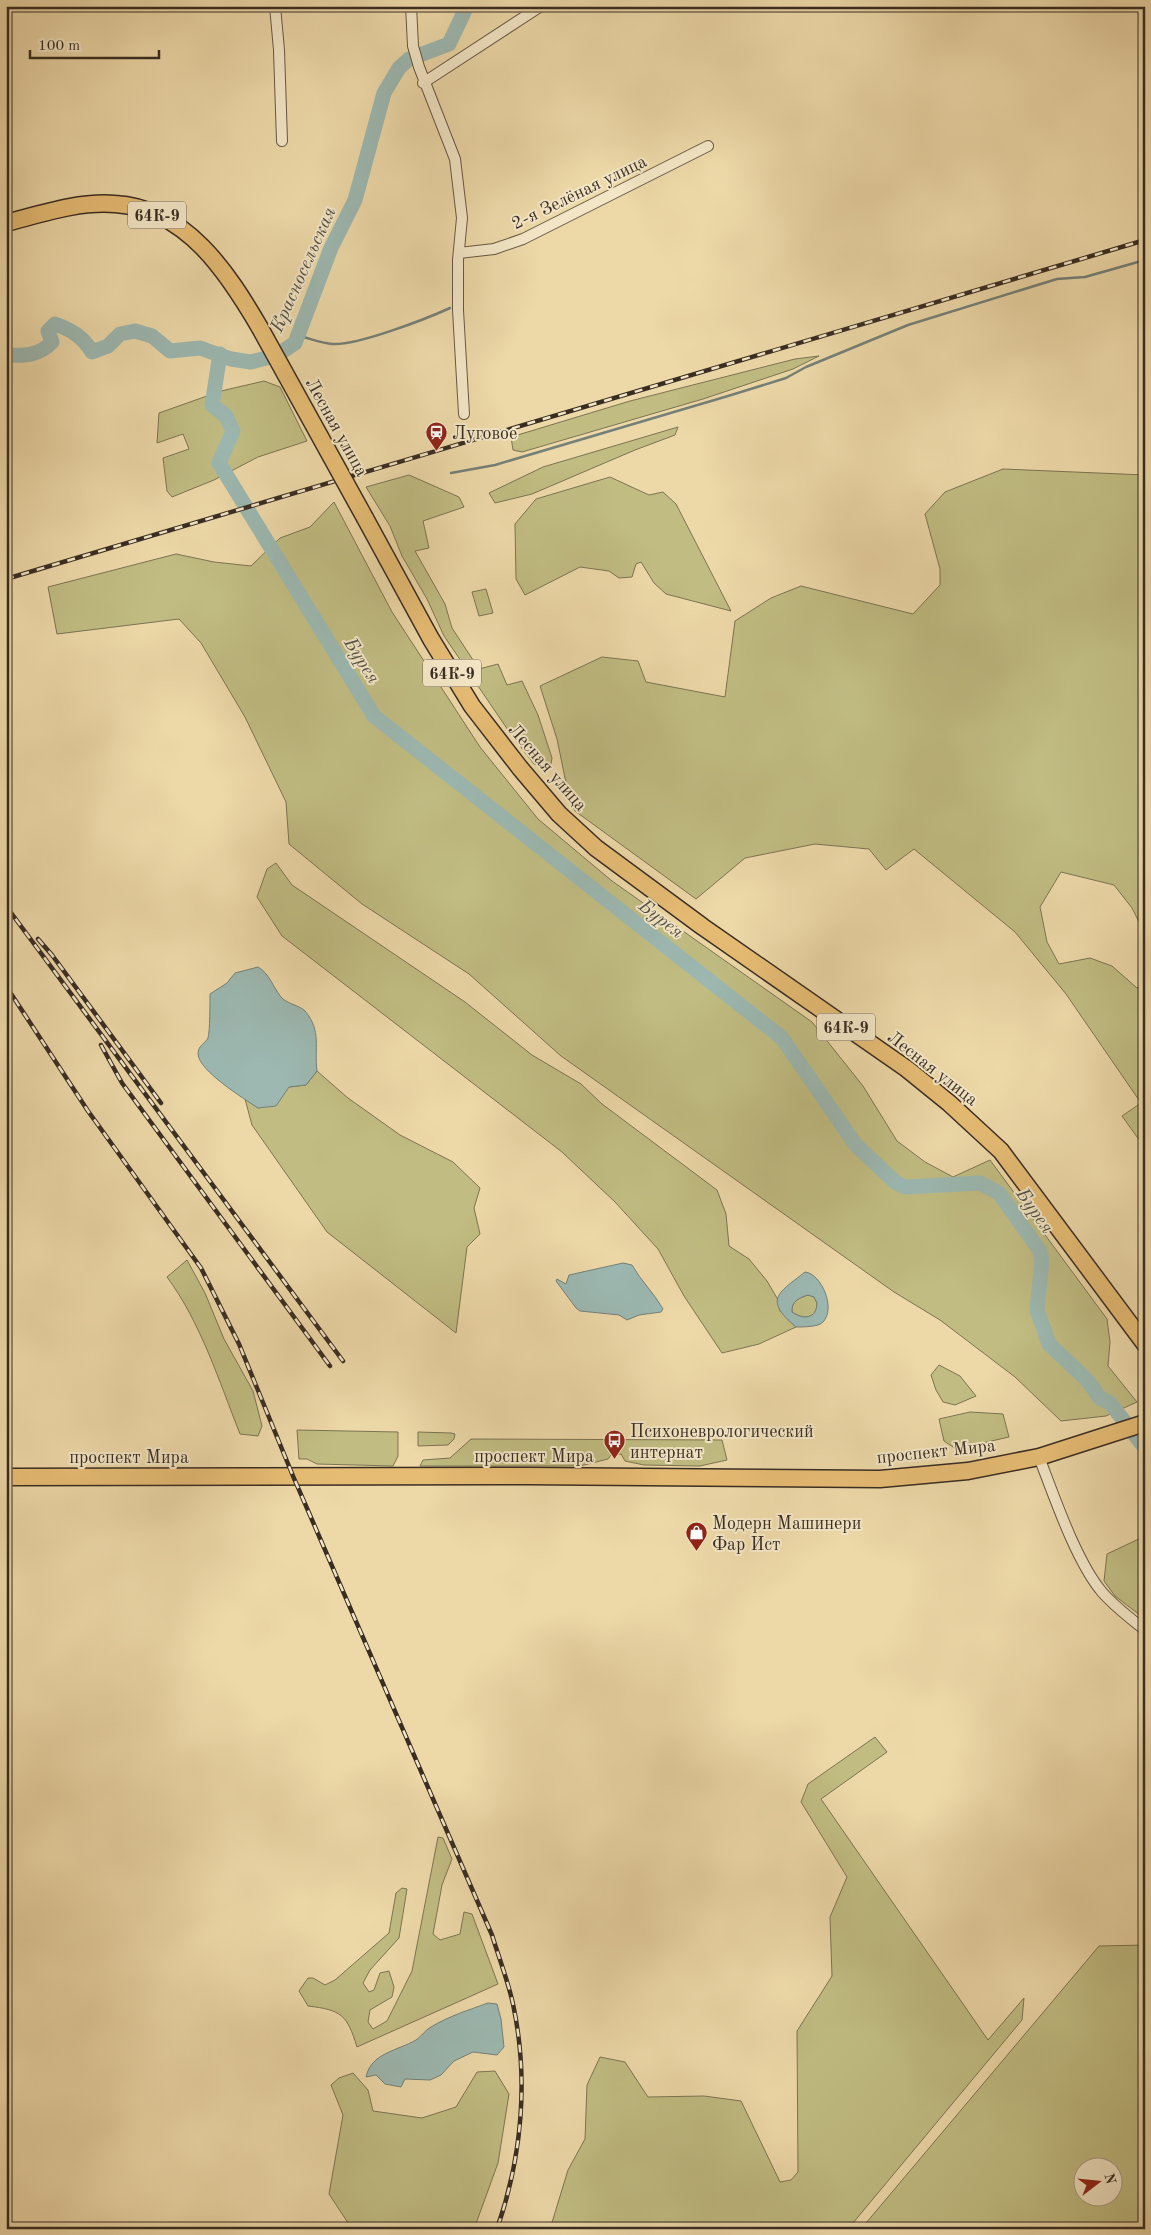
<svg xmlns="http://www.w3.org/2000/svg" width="1151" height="2235" font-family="'Old Standard TT',serif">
<rect width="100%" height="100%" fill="#edd8a8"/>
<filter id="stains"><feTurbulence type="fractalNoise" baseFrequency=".004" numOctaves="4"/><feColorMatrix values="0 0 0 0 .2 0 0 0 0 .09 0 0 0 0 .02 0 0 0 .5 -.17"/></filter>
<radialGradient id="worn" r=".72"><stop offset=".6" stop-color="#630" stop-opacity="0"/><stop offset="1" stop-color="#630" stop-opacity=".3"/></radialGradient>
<!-- green -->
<path fill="#c0bc82" stroke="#7c7452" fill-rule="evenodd" d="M819,356L793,369L703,399L522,452L513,450L511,437L630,401L795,359Z
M264,381L280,387L307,441L258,457L214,480L172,497L167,491L163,458L189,449L183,434L157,443L159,413L221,391Z
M678,427L675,435L635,450L532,494L495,503L489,493L543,467Z
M1003,469L1145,475V934L1132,908L1114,885L1061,872L1040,907L1047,942L1059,964L1090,958L1112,966L1137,988L1145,986V1148L1122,1116L1141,1103L1066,994L1015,932L914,849L886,870L869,849L815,844L745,858L696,899L575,811L570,802L557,739L540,686L602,657L638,661L646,682L725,697L735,621L771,598L801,586L913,614L940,585V569L925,514L945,492Z
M409,475L459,497L464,507L423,521L429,548L415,551L445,604L452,628L479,669L498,664L507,685L522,681L538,715L552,758L551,764L544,767L534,764L510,733L444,636L427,599L402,556L390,526L366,487Z
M610,477L649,495L663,492L676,504L731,611L666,594L654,583L641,562L636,564L632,577L619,578L609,571L580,567L525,595L516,579L515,524L536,499Z
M334,502L392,612L480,747L538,819L612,881L812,1022L863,1086L897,1141L925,1162L953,1177L990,1160L1107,1319L1110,1342L1108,1366L1137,1402L1106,1416L1061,1421L1015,1377L940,1320L894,1292L561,1056L469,974L362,904L289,844L286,802L245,717L201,643L179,619L57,634L48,587L176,554L214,562L251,566L280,538L310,527Z
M486,589L493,613L479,616L472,592Z
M276,863L292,885L465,1002L532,1055L581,1084L602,1104L717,1190L726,1214L729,1246L749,1259L767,1281L777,1298L780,1311L796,1327L759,1344L722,1353L684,1296L658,1249L615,1202L562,1152L282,936L257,897L267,869Z
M317,1071L348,1098L400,1135L453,1162L480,1188L474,1208L480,1234L467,1247L456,1333L327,1232L252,1125L245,1099L258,1108L289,1087L306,1085Z
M187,1260L205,1293L224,1339L253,1391L262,1426L258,1436L240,1434C219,1381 201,1323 167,1277Z
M808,1295L814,1297L817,1303C817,1319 803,1320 792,1312C791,1301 799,1298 808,1295Z
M939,1365L960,1376L976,1396L955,1405L943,1402L936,1390L931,1375Z
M970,1412L1003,1414L1009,1437L956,1449L944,1441L939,1419Z
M297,1430L398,1432V1456L393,1466L317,1464L307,1459H299Z
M418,1432L451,1433L455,1434L454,1439L448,1445L418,1446Z
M471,1439L722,1440L727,1460L700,1466L644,1465L625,1461L621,1454L611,1455L608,1459L580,1466H420L423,1460L450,1458Z
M1145,1536V1619L1115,1596L1104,1581L1107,1554Z
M875,1737L887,1752L821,1799L988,2040L1024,1998L1022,2020L848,2229H550L568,2170L585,2139L587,2085L600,2057L625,2062L648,2097L704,2096L741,2101L780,2182L791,2180L798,2172L797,2031L832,1976L830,1917L847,1877L801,1802L808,1784Z
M438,1837L443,1838L452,1859L442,1885L433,1934L440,1940L460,1934L464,1912L472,1914L498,1984L357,2047C347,2015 342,2010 308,2006L299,1991L308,1978H313L325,1985L335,1980L389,1933L396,1893L402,1888L407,1889L399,1938L370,1970L363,1983L369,1992L374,1990L380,1973L389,1971L394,1987L392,1997L370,2010L368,2022L373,2029L387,2021L412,1971Z
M1145,1945V2229H861L1099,1946ZM1084,2168H1114V2198H1084Z
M495,2071L509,2094L498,2163L474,2229H352L329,2194L343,2115L331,2085L339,2078L353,2073L368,2090L373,2111L422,2118L456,2107L477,2072Z"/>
<!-- water -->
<path fill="#9cb8b1" stroke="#748078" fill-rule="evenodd" d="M258,967C269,973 273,987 281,997C287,1004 299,1005 305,1011C322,1031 314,1048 317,1071L306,1085L289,1087L276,1106L258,1108C243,1098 199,1071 198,1054C198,1045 205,1044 208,1038C210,1031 210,1003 210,994L227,983L235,973Z
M623,1263L632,1265C641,1281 654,1293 663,1309L661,1312L639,1315L627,1320L619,1315L580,1311L576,1308L556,1281L557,1279L566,1284L569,1275Z
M805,1272C822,1274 836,1309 823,1322C819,1327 803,1327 796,1327C762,1299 780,1292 805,1272ZM808,1295L814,1297L817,1303C817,1319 803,1320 792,1312C791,1301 799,1298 808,1295Z
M488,2003L497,2004L501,2019L504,2047L497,2055L473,2052L454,2061L441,2075L430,2080L405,2079L401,2087L385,2084L376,2075L366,2077C371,2053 397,2051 416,2040C422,2036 425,2030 431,2027C449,2016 469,2010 488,2003Z"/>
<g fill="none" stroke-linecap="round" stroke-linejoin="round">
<!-- stream -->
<path stroke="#748078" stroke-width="2.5" d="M298,336C309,338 321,343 332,344C356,346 426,319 450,308
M451,473L495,465L728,396L786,378L806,367L908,325L1057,279L1085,277L1145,260"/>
<!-- river -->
<path stroke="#9cb8b1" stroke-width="15" d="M220,354L212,405L226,416L233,431L219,463L374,716L782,1038L855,1144L895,1182L905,1187L980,1183L999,1193L1040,1251L1042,1261L1037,1310L1049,1344L1087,1380L1100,1398L1110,1403L1145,1448
M6,355C24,356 39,356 52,342L48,331L55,324C72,330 83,337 92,352L108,346L120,334L135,331L152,336L170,351L200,348L231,359L251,362L277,355L295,343L331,248L355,200L384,93L399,68L409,59L449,44L467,6"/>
<defs>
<path id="minor" d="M275,6L279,50L282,141
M411,6L413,46L419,67L455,159L462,218L458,260V310L464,414
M423,83L541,6
M459,253L494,249L523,239L708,146
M1039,1457C1054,1496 1076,1561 1102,1592C1115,1607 1130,1618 1145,1630"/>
<path id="primary" d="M6,223C41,214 78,201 115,204C186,208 228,273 260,328
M365,518L431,639L472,706L520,768L559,814L596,848L703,927L907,1069L949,1103L1001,1151L1145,1344
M6,1477L525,1476L880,1479L968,1471L1039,1457L1145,1423"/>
</defs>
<!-- minor casing -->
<use href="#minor" stroke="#665844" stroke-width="12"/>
<!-- primary casing -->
<use href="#primary" stroke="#392d22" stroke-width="19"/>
<!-- minor -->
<use href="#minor" stroke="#f3e6c6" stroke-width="10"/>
<!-- primary -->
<use href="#primary" stroke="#e6bc74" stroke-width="16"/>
<defs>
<path id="rail" d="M6,579L1145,240
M6,906L343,1361
M38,939L52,955L161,1103
M6,986L88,1111L201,1268L239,1344L293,1476L492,1935C499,1958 508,1981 513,2004C529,2079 522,2157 497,2229
M101,1045L122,1083L330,1366"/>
</defs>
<!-- rail casing -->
<use href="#rail" stroke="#392d22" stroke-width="4.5"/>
<!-- rail -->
<use href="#rail" stroke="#f3e6c6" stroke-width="2.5" stroke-dasharray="8" stroke-linecap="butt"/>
<defs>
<path id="primary-bridge" d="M260,328L365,518"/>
</defs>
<!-- primary-bridge casing -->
<use href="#primary-bridge" stroke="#392d22" stroke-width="19" stroke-linecap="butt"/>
<!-- primary-bridge -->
<use href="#primary-bridge" stroke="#e6bc74" stroke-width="16"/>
</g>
<!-- icons -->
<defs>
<symbol id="station-pin" viewBox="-11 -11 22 30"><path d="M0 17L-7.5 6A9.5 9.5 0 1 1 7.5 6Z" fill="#8f2418" stroke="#f3e6c6"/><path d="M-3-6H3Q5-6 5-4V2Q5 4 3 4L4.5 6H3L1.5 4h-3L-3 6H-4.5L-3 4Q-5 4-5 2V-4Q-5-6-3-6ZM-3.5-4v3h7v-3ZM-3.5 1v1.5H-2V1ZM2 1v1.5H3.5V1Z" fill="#fff"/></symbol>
<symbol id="bus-pin" viewBox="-11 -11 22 30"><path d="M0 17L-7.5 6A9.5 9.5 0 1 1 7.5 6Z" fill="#8f2418" stroke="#f3e6c6"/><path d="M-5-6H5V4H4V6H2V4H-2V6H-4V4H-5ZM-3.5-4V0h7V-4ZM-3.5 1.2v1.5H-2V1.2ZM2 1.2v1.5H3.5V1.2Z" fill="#fff"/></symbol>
<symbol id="shop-pin" viewBox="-11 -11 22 30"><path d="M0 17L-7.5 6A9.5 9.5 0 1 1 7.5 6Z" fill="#8f2418" stroke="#f3e6c6"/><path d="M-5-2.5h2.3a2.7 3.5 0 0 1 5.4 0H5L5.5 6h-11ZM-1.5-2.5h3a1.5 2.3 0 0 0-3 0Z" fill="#fff"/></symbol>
</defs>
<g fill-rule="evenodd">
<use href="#station-pin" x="424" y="420" width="25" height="34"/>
<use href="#bus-pin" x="602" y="1428" width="25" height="34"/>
<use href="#shop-pin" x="684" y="1520" width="25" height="34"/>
</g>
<g text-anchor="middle" stroke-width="4" stroke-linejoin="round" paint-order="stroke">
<!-- shield labels -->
<g fill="#f3e6c6" stroke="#716453" stroke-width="1">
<rect x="128" y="201.5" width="58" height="27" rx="4"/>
<rect x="423" y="659.5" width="58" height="27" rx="4"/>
<rect x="817" y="1013.5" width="58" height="27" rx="4"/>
</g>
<g font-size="16" font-weight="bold" fill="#392d22">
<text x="157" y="221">64К-9</text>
<text x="452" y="679">64К-9</text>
<text x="846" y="1033">64К-9</text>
</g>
<!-- street labels -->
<g font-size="18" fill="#392d22" stroke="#f3e6c6">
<text transform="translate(579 192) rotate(-26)" y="6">2-я Зелёная улица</text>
<text transform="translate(337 427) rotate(61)" y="6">Лесная улица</text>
<text transform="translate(548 767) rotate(49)" y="6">Лесная улица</text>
<text transform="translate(933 1068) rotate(38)" y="6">Лесная улица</text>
<text transform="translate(936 1451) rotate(-6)" y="6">проспект Мира</text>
<text x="534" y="1462">проспект Мира</text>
<text x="129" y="1463">проспект Мира</text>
</g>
<!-- poi labels -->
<g font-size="18" fill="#392d22" stroke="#f3e6c6" text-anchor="start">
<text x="452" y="439">Луговое</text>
<text x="630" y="1437">Психоневрологический<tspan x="630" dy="21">интернат</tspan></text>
<text x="712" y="1529">Модерн Машинери<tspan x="712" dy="21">Фар Ист</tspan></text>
</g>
<!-- water labels -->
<g font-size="19" font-style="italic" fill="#525046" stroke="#f3e6c6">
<text transform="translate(302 269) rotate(-66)" y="7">Красносельская</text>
<text transform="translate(363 660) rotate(58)" y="7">Бурея</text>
<text transform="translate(662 918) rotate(38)" y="7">Бурея</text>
<text transform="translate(1036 1210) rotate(55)" y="7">Бурея</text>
</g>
</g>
<!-- margin -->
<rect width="1151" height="2235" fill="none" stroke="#edd8a8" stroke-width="25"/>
<rect x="8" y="8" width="1136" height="2220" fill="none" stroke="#392d22" stroke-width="2.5"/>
<rect x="12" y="12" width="1126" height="2210" fill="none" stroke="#392d22"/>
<!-- north arrow -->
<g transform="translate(1098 2182) rotate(74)"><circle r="24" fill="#f3e6c6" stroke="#a99c84"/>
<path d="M0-4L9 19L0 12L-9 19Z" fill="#8f2418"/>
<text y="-8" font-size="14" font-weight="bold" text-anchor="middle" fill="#392d22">N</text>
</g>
<!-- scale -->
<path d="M30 50v8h129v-8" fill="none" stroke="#392d22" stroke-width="2.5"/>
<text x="38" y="50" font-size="15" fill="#392d22" stroke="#f3e6c6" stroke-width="4" paint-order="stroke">100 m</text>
<rect width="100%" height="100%" filter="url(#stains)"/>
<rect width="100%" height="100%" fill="url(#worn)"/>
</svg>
